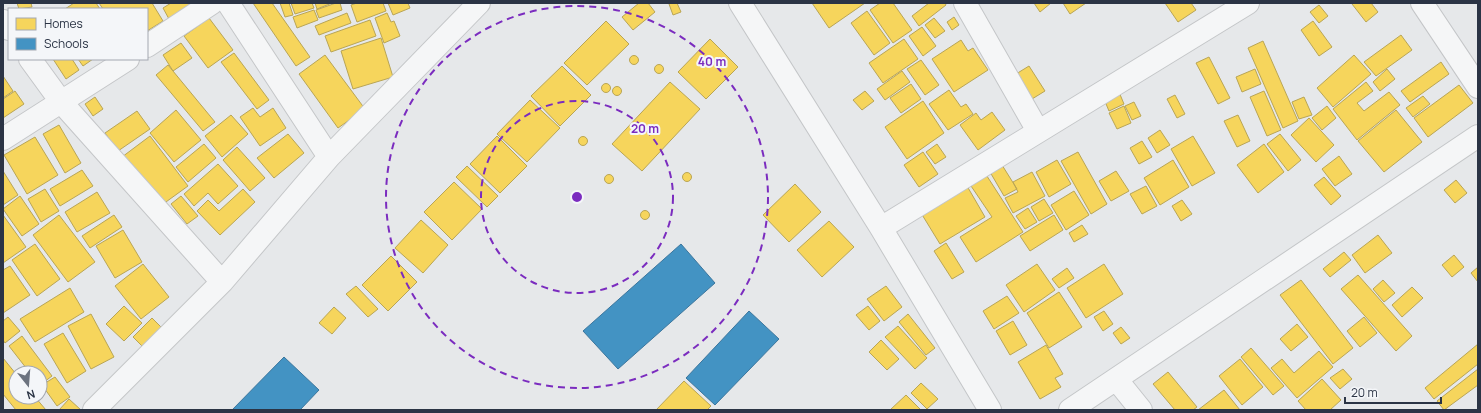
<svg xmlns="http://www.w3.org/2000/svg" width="1481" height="413" font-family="Manrope,sans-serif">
<rect width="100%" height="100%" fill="#e6e8ea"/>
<!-- homes -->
<path fill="#f6d55c" stroke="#b9a555" d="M17,3H31L32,7L19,9Z
M74,3H96L100,9H65Z
M99,3H152L163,21L147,31V9H103Z
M171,3H195L169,19L163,8Z
M253,3H272L310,57L296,66Z
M280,3H289L293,15L285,17Z
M291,3H312L314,8L295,14Z
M315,3H332L317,9Z
M336,3H340L342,10L319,18L316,10Z
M357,3H383L386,11L357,22L351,5Z
M388,3H408L410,8L393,15Z
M639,3H648L655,12L633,30L622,17Z
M672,3H677L681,12L673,15L669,4Z
M812,3H865L829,28Z
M880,3H893L912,30L893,43L870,10Z
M929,3H945L946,5L919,26L912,16Z
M1034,3H1051L1040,12Z
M1063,3H1086L1070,14Z
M1165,3H1191L1196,10L1178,22Z
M1353,3H1371L1378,12L1366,22L1352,4Z
M1319,5L1328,16L1319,23L1310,12Z
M314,10L318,20L297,28L293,17Z
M867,11L890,43L874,55L851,23Z
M347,13L351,23L319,35L315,26Z
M387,13L391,22L394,21L400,36L384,43L375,18Z
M954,17L959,25L952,30L947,22Z
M209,18L233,50L208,68L184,36Z
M934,18L945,31L935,38L925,25Z
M370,20L376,36L331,52L325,36Z
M606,21L629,44L587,85L564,63Z
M1313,21L1332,47L1319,56L1301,30Z
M922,27L936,46L923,56L909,36Z
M1401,35L1412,50L1376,76L1364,62Z
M381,38L393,77L353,89L341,51Z
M710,39L738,67L706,99L678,72Z
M904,39L918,59L883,83L869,63Z
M961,40L968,51L973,48L988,70L954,92L932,59Z
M1263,41L1298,121L1283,128L1248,48Z
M181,43L192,58L173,71L163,55Z
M234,53L269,100L257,109L221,62Z
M325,55L365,109L338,128L299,74Z
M1354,55L1371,74L1333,107L1317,88Z
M629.5 60a4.5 4.5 0 1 1 9 0a4.5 4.5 0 1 1-9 0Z
M1209,57L1230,98L1218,104L1196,63Z
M53,59H72L79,70L66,79Z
M78,59H93L83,66Z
M921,60L939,85L925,95L907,69Z
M1441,62L1449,74L1410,102L1401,91Z
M654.5 69a4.5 4.5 0 1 1 9 0a4.5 4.5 0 1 1-9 0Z
M168,65L215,122L203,131L156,75Z
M562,66L591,95L560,126L531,96Z
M1029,66L1045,91L1032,99L1016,74Z
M1255,69L1261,84L1242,92L1236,77Z
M1387,69L1395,79L1380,91L1373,82Z
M902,71L910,82L885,100L877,89Z
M3,76L13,91L3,98Z
M670,82L700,109L642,171L612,144Z
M1366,82L1373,91L1357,103L1364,111L1389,92L1400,105L1357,140L1333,109Z
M601.5 88a4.5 4.5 0 1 1 9 0a4.5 4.5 0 1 1-9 0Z
M911,84L921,99L901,113L890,98Z
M1459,85L1473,103L1428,137L1414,118Z
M612.5 91a4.5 4.5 0 1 1 9 0a4.5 4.5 0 1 1-9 0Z
M949,90L961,107L966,104L973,114L948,130L929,104Z
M15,91L24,104L3,118V99Z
M865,91L874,101L862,110L853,100Z
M1264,91L1281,130L1267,136L1250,97Z
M1119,92L1124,104L1109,111L1104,99Z
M1175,95L1185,114L1177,118L1167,99Z
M1423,96L1430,104L1413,117L1406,108Z
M95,97L103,109L93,116L85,104Z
M1304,97L1312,115L1299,119L1292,102Z
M530,100L560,128L527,162L497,134Z
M923,101L944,133L907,159L885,127Z
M1134,102L1141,116L1132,120L1125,106Z
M1124,106L1131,123L1117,129L1109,113Z
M1327,106L1336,118L1322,130L1312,118Z
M253,108L260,117L273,108L286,128L260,146L240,117Z
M176,110L201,140L174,162L150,133Z
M1396,110L1422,142L1384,172L1358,141Z
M137,111L150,129L118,151L105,133Z
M992,112L1005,130L978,150L960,125L976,113L981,120Z
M231,115L248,134L222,157L205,136Z
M1238,115L1250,141L1237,147L1224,121Z
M1309,118L1334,145L1316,162L1291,135Z
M59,125L81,163L65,173L43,134Z
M1160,130L1170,145L1157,153L1148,138Z
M288,134L304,153L274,178L257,158Z
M1280,134L1301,160L1288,171L1267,144Z
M150,136L188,186L159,207L122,157Z
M497,136L527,166L500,193L470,164Z
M1193,136L1215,173L1192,186L1171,149Z
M578.5 141a4.5 4.5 0 1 1 9 0a4.5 4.5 0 1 1-9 0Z
M35,137L58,175L27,194L4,155Z
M1142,141L1152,157L1139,164L1130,148Z
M204,144L216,158L188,182L176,167Z
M937,144L946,157L935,164L926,152Z
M1264,144L1284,172L1258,193L1237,165Z
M237,147L265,178L250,191L223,160Z
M923,152L938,174L919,187L904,165Z
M1078,152L1107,204L1091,214L1061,161Z
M1339,156L1352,174L1335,186L1322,169Z
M1057,160L1071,184L1049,197L1036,172Z
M1173,160L1189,187L1160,205L1144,178Z
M218,164L238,186L218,204L208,193L194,206L184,194Z
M1002,165L1017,189L1004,196L990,172Z
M467,166L498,196L487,207L456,177Z
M82,170L93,186L60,206L50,189Z
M3,171L18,195L3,205Z
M1116,171L1129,191L1111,201L1099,181Z
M1032,172L1045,196L1013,213L1005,198L1018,192L1013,182Z
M682.5 177a4.5 4.5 0 1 1 9 0a4.5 4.5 0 1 1-9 0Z
M985,173L1023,232L976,262L960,237L992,217L969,183Z
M604.5 179a4.5 4.5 0 1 1 9 0a4.5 4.5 0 1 1-9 0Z
M1324,177L1341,196L1331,205L1314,185Z
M1456,180L1467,193L1455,203L1444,190Z
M454,182L482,209L452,240L424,212Z
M795,184L821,212L789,242L763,215Z
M967,186L985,217L940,244L921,213Z
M1146,186L1157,206L1142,214L1130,194Z
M45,189L59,211L41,222L28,199Z
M243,189L255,202L220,235L197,211L208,200L219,211Z
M1074,191L1089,215L1066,230L1051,205Z
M97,192L110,213L77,232L65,212Z
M20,196L39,224L22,236L3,209Z
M181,196L198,216L187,224L171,204Z
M1044,199L1053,213L1039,221L1031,207Z
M1182,200L1192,214L1181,221L1172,206Z
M1028,208L1037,222L1025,229L1016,216Z
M640.5 215a4.5 4.5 0 1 1 9 0a4.5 4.5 0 1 1-9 0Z
M3,215L26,247L3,263Z
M59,215L95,262L68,282L33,235Z
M114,215L122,227L90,248L82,236Z
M1054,215L1063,230L1030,251L1020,236Z
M421,220L448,245L423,273L395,248Z
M829,221L854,247L822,277L797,250Z
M1082,225L1088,234L1074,242L1069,233Z
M123,230L142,262L115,278L96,246Z
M1378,235L1392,253L1365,273L1352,255Z
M946,243L964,272L952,279L934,251Z
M35,244L60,279L37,296L12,260Z
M1344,252L1351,260L1330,277L1323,269Z
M1454,255L1464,267L1452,277L1442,265Z
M391,256L417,282L388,311L362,285Z
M143,264L169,297L141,319L115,286Z
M1037,264L1055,290L1024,312L1006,285Z
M1104,264L1123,294L1086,318L1067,288Z
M10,266L30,295L3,313V270Z
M1478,267V282L1471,273Z
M1067,268L1074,278L1059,288L1052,279Z
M1358,275L1412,336L1396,351L1341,289Z
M1301,280L1353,348L1333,364L1280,295Z
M1383,280L1395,293L1384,302L1373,289Z
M356,286L378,309L368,317L346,294Z
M886,286L902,307L884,321L867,299Z
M1412,287L1423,298L1402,317L1392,305Z
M70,288L84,312L35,342L20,319Z
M1059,292L1082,327L1049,348L1027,313Z
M1007,296L1019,313L994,329L983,311Z
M124,306L142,323L124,341L106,324Z
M868,306L880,321L869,330L856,315Z
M334,307L346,318L332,334L319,323Z
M1104,311L1113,324L1103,331L1094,317Z
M91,314L114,357L91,369L68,326Z
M908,314L935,348L926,355L899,322Z
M8,317L20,331L5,343L3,340V321Z
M1364,317L1377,333L1360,347L1347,331Z
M152,318L162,328L143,347L133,337Z
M1013,321L1027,345L1010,355L996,331Z
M1297,324L1308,337L1291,351L1280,339Z
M898,326L927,358L915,369L885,337Z
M1121,327L1130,338L1121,344L1113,333Z
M63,333L86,371L67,383L44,344Z
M22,336L52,376L40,385V373H30L9,346Z
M881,340L899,359L887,370L869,352Z
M1478,344V364L1434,399L1425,388Z
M1046,345L1063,374L1055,378L1061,387L1040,399L1018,362Z
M1251,348L1284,386L1273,395L1241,357Z
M1319,351L1333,367L1297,398L1271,368L1282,359L1294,373Z
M3,358L16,374V397H35L46,410H16L3,394Z
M1240,359L1263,387L1242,405L1219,376Z
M1343,369L1352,379L1340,389L1330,378Z
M1478,369V385L1444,410L1437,401Z
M1168,372L1197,407L1193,410H1175L1153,384Z
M55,377L70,397L57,406L42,385Z
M1322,379L1341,400L1330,410H1306L1298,401Z
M684,381L711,406L707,410H656Z
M921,383L938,399L927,409L911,393Z
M1224,390L1240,410H1198Z
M906,395L921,410H890Z
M69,399L81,410H59Z"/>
<!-- schools -->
<path fill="#4393c3" stroke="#3c769d" d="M681,244L715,283L618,369L583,331Z
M749,311L779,339L715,405L686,378Z
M284,357L319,390L300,410H232Z"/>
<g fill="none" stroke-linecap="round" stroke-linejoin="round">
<defs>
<path id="minor" d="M228,3L329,157
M740,3L881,228L990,410
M965,3L1038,131
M1422,3L1478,87
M3,21L9,29
M147,46L212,3
M30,59L62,103L222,282
M3,139L128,59
M881,228L1248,3
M1116,379L1141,410
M94,410L222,282L329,157L479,3
M1070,410L1478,136"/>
</defs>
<!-- minor casing -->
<use href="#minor" stroke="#c4c6c8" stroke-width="24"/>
<!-- minor -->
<use href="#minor" stroke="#f5f6f7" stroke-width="22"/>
</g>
<!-- distance rings -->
<g fill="none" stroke="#7b2cbf" stroke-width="2" stroke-dasharray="7 5">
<circle cx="577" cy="197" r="96"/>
<circle cx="577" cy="197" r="191"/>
</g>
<circle cx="577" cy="197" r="6" fill="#7b2cbf" stroke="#f4f6f9" stroke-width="2"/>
<g font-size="12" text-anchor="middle" font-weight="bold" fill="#7b2cbf" stroke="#f4f6f9" stroke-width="4" stroke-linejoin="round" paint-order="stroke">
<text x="712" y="66">40 m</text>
<text x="645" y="133">20 m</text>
</g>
<!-- border -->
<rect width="1481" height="413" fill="none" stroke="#2b3445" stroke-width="8"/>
<!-- legend -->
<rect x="8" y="8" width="140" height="52" fill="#f4f6f9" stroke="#a4a8b1"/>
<rect x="16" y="18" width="20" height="12" fill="#f6d55c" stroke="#a4a8b1"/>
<text x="44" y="28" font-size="12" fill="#2b3445">Homes</text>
<rect x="16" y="38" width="20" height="12" fill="#4393c3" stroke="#a4a8b1"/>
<text x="44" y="48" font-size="12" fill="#2b3445">Schools</text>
<!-- north arrow -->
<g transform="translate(28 385) rotate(163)"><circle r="19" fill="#f4f6f9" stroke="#a4a8b1"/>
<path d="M0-3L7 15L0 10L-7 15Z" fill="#6c737f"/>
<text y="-6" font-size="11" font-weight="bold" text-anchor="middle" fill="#2b3445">N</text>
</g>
<!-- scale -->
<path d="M1345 397v6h96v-6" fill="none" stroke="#2b3445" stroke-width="2"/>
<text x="1351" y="397" font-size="12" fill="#2b3445" stroke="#f4f6f9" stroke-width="3" paint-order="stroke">20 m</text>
</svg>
